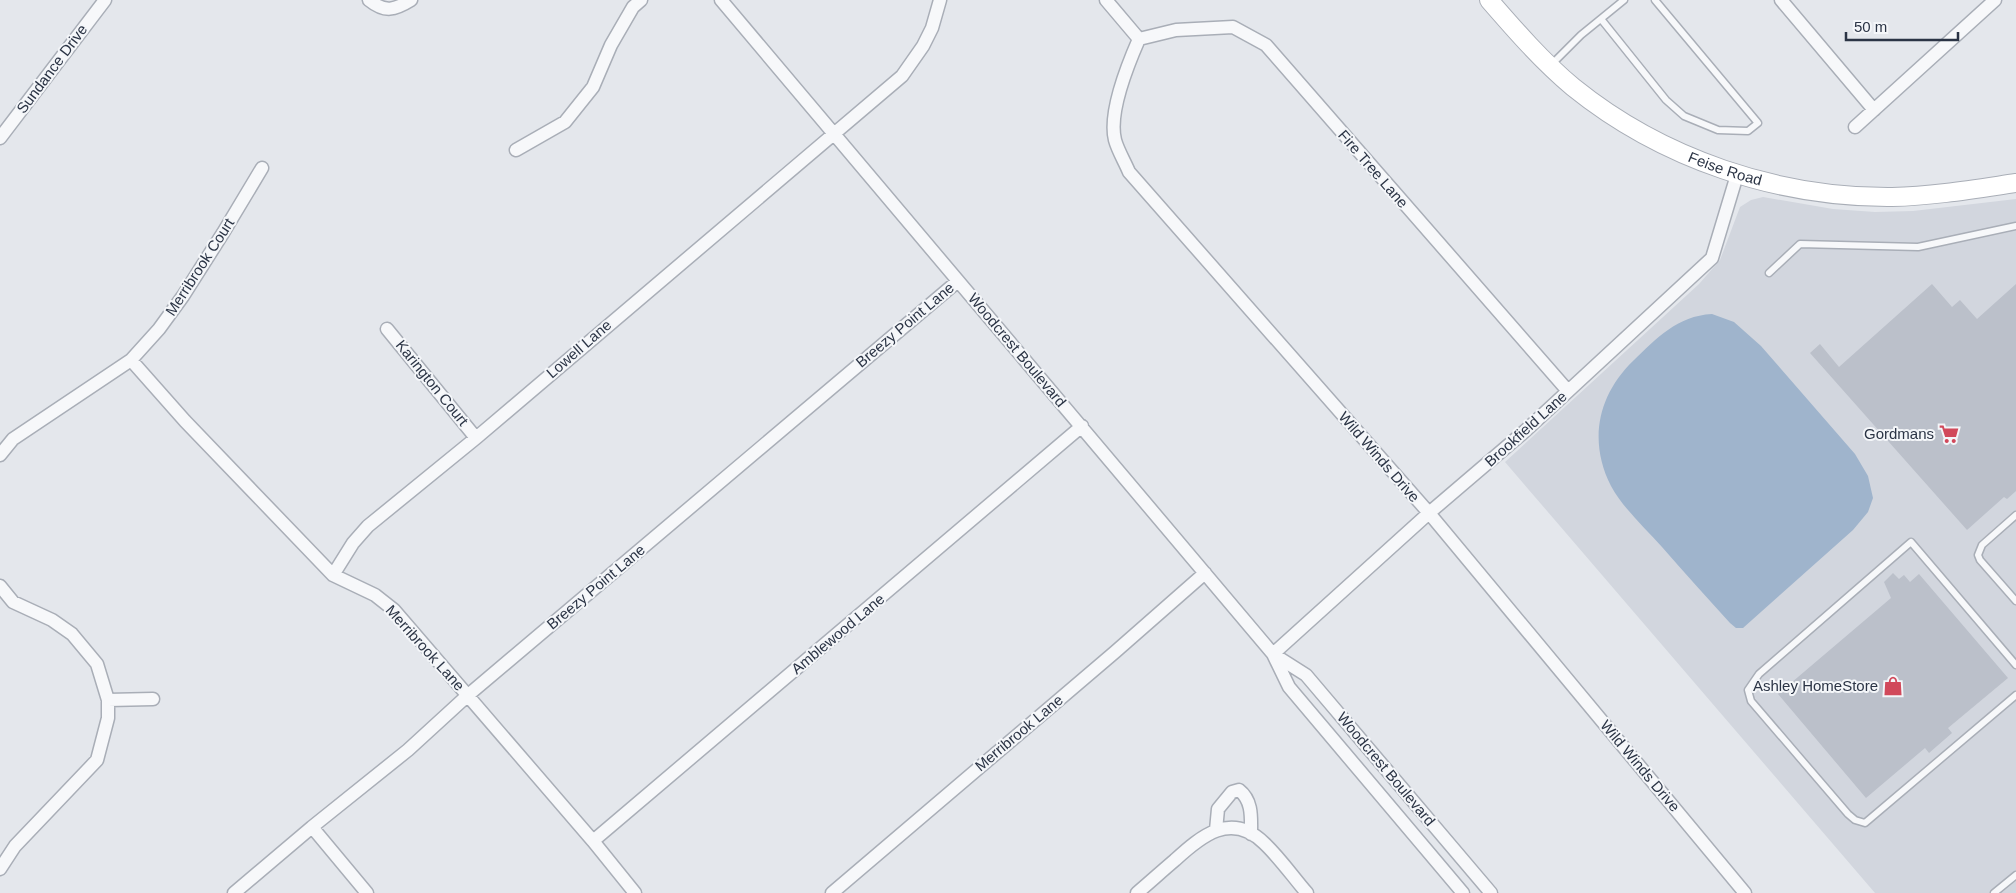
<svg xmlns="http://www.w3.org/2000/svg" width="2016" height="893" font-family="Arial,sans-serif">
<rect width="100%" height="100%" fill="#e4e7ec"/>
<!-- built -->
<path fill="#d2d6de" d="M1763,197L1833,209L1875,212L1913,211L2016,199V893H1875L1505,462L1699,284L1720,260L1740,207L1751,200Z"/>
<!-- water -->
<path fill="#9fb4cc" d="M1712,314L1734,322L1761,346L1855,454L1868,476L1873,498L1868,512L1853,530L1743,628H1736L1730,623C1707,598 1684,572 1662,547C1645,528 1623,508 1611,486C1588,441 1598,395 1633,361C1657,338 1677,316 1712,314Z"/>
<!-- building -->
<path fill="#bbc0ca" d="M1932,284L1952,307L1960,300L1977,319L2016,284V491L2007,499L2004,497L1967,530L1810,353L1820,344L1839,367Z
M1893,573L1899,579L1904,575L1910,582L1919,574L2008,678L1948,728L1952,733L1929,753L1925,748L1866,798L1778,694L1891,598L1884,582Z"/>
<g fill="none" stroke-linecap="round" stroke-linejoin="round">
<defs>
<path id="lane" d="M1601,19L1666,100L1684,116L1718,130L1748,131L1758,123L1655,0
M1551,65L1581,35L1624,0
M1769,273L1800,244L1918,247L2016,226
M2016,515L1982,545L1978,555L1980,560L2016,601
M2016,665L1911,542L1759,674L1748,690L1751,701L1848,814L1855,820L1865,823L2016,695
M1994,893L2016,875"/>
<path id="street" d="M369,0C385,13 395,10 411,0
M721,0L1273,654L1289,687L1463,893
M1106,0L1139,39C1128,64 1108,112 1115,140C1118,151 1125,162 1129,172L1429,513L1745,893
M1781,0L1874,110
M1139,39L1176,30L1233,27L1266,45L1568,391
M1855,127L1995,0
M0,138L105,0
M516,150L565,122L593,87L611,45L633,7L641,0
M387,329L476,438
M131,360L185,421L333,575L375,595L394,610L593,841L635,893
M0,455L13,439L131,360L159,329L183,296L223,233L262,168
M333,575L353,543L368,526L476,438L902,76L923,46L932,28L940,0
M0,586L13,602L52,620L72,634L97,664L108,700V718L97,760L15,846L0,869
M1273,654L1429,513L1525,431L1712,258L1737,175
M1273,654L1306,675L1491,893
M108,700L153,699
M312,827L367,893
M1216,830L1218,809L1232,792L1239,790C1253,801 1251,818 1251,834
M593,841L1082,426
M234,893L312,827L408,750L467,696L958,281
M832,893L1115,652L1205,573
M1137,893C1150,882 1162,871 1175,860C1201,836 1231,811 1264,843C1280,858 1293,877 1307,893"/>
<g id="secondary">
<path id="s1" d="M1489,0C1515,30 1542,61 1573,87C1662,159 1778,198 1892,197C1934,196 1975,189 2016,183"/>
</g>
</defs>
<!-- lane casing -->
<use href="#lane" stroke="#a9aeb7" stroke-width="9"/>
<!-- street casing -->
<use href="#street" stroke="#a9aeb7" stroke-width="15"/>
<!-- secondary casing -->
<use href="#secondary" stroke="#a9aeb7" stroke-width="20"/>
<!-- lane -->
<use href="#lane" stroke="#f7f8fa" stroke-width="6"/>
<!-- street -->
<use href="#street" stroke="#f7f8fa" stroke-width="12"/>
<!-- secondary -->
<use href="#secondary" stroke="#fff" stroke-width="18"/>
</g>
<!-- icons -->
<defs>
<symbol id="supermarket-bare" viewBox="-9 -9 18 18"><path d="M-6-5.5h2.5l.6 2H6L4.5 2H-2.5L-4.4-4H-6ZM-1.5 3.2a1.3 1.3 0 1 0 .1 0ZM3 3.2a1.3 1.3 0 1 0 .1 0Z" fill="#d1495b" stroke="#f4f6f9" stroke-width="2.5" paint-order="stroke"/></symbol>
<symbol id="shop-bare" viewBox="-9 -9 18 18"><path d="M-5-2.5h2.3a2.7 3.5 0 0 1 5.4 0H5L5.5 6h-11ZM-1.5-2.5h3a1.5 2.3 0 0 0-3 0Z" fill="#d1495b" stroke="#f4f6f9" stroke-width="2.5" paint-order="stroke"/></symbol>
</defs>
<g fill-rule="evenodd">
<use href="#supermarket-bare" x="1935" y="420" width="28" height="28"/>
<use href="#shop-bare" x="1879" y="672" width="28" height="28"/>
</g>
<g text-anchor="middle" stroke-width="4" stroke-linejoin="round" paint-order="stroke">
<!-- street labels -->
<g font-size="15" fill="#2b3445" stroke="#f4f6f9">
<text transform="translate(52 69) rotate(-53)" y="5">Sundance Drive</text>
<text dy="5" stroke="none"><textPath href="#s1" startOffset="295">Feise Road</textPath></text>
<text transform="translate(1373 169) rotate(49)" y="5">Fire Tree Lane</text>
<text transform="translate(200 267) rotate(-57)" y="5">Merribrook Court</text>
<text transform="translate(905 325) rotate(-40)" y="5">Breezy Point Lane</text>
<text transform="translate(579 349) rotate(-41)" y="5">Lowell Lane</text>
<text transform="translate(1017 350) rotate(50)" y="5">Woodcrest Boulevard</text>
<text transform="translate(432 383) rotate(51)" y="5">Karington Court</text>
<text transform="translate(1526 429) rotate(-42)" y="5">Brookfield Lane</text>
<text transform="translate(1379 457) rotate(49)" y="5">Wild Winds Drive</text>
<text transform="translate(596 587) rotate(-40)" y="5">Breezy Point Lane</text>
<text transform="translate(838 634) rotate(-40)" y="5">Amblewood Lane</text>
<text transform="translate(425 648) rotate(48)" y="5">Merribrook Lane</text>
<text transform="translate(1019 733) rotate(-40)" y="5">Merribrook Lane</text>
<text transform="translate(1640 766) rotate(50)" y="5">Wild Winds Drive</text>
<text transform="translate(1386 769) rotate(50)" y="5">Woodcrest Boulevard</text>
</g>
<!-- poi labels -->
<g font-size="15" fill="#2b3445" stroke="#f4f6f9" text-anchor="end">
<text x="1934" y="439">Gordmans</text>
<text x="1878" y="691">Ashley HomeStore</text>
</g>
</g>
<!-- scale -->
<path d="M1846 32v8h112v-8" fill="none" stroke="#2b3445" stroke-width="2.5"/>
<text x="1854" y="32" font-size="15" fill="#2b3445" stroke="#f4f6f9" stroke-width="4" paint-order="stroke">50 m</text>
</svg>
